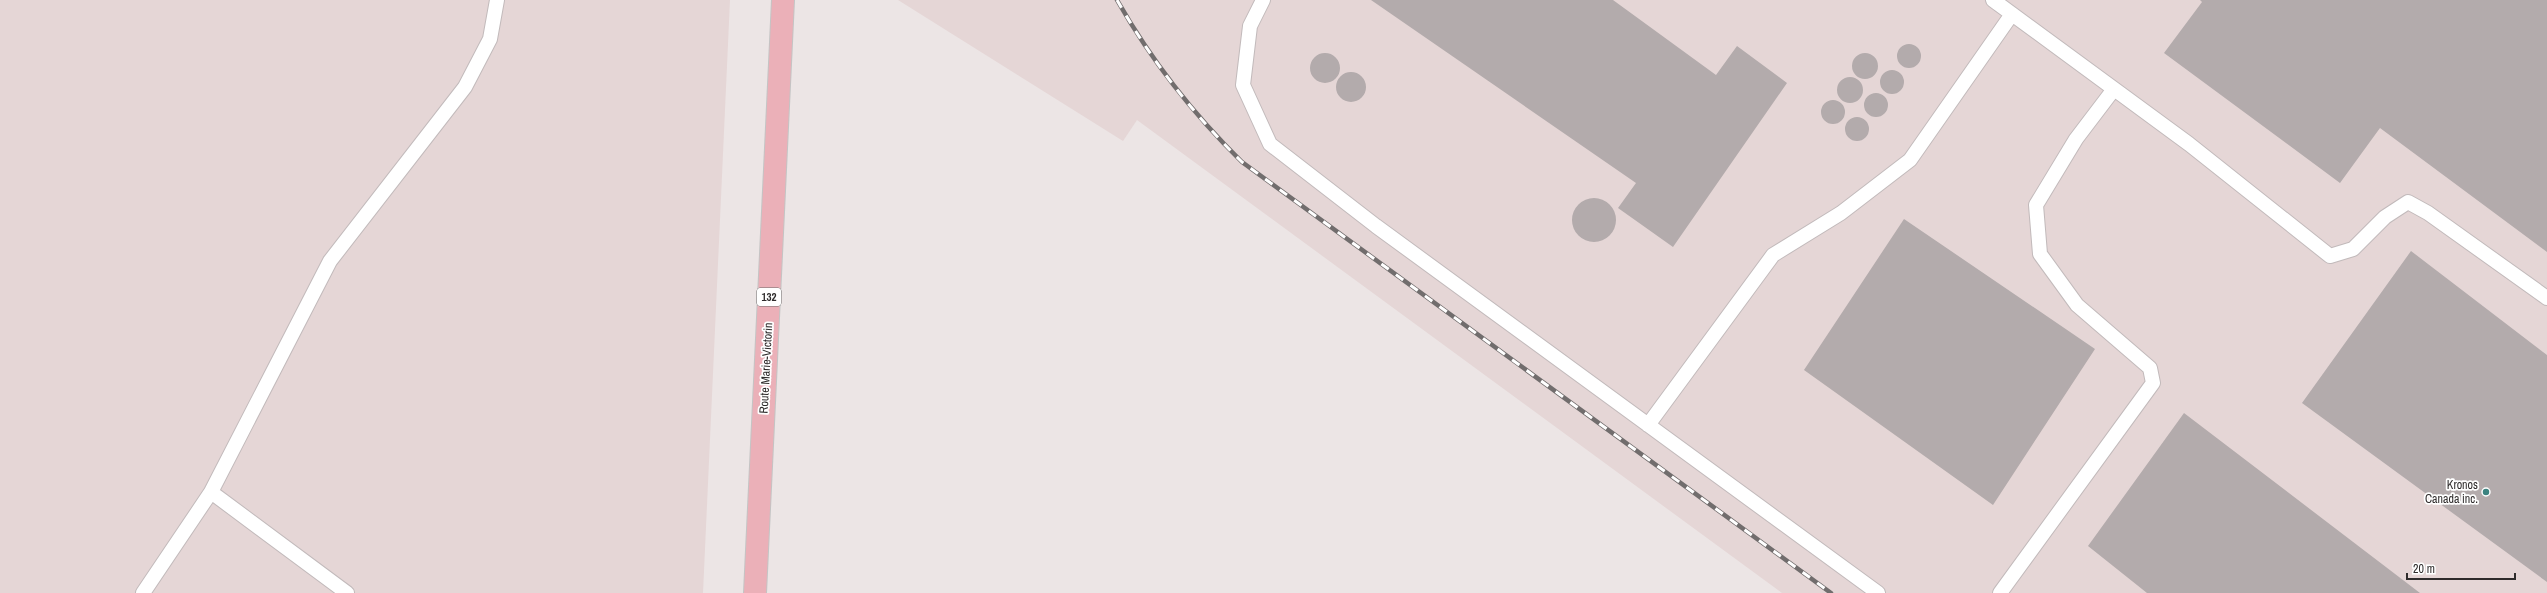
<svg xmlns="http://www.w3.org/2000/svg" width="2547" height="593" font-family="'Archivo Narrow',sans-serif">
<rect width="100%" height="100%" fill="#ece5e5"/>
<!-- built -->
<path fill="#e5d6d6" d="M0,0H730L703,593H0Z
M898,0H2547V593H1782L1137,120L1123,141Z"/>
<!-- building -->
<path fill="#b3abac" d="M1371,0H1613L1716,75L1737,46L1787,83L1673,247L1618,208L1636,183Z
M2200,0H2547V252L2380,128L2340,183L2164,53L2202,2Z
M1897 56a12 12 0 1 1 24 0a12 12 0 1 1-24 0Z
M1310 68a15 15 0 1 1 30 0a15 15 0 1 1-30 0Z
M1852 66a13 13 0 1 1 26 0a13 13 0 1 1-26 0Z
M1880 82a12 12 0 1 1 24 0a12 12 0 1 1-24 0Z
M1336 87a15 15 0 1 1 30 0a15 15 0 1 1-30 0Z
M1837 90a13 13 0 1 1 26 0a13 13 0 1 1-26 0Z
M1864 105a12 12 0 1 1 24 0a12 12 0 1 1-24 0Z
M1821 112a12 12 0 1 1 24 0a12 12 0 1 1-24 0Z
M1845 129a12 12 0 1 1 24 0a12 12 0 1 1-24 0Z
M1572 220a22 22 0 1 1 44 0a22 22 0 1 1-44 0Z
M1904,219L2095,349L1993,505L1804,370Z
M2411,251L2547,355V582L2302,403Z
M2184,413L2420,593H2147L2088,546Z"/>
<g fill="none" stroke-linecap="round" stroke-linejoin="round">
<defs>
<path id="lane" d="M1263,0L1250,26L1243,85L1270,144L1376,226L1878,593
M1993,0L2189,144L2330,256L2353,249L2385,217L2408,202L2428,213L2547,298
M1648,425L1773,255L1841,213L1910,160L2012,14
M211,492L347,593
M143,593L211,492L330,261L465,87L490,39L497,0
M2000,593L2153,383L2150,368L2077,305L2040,254L2036,205L2076,139L2114,89"/>
<path id="primary" d="M755,593L783,0"/>
</defs>
<!-- lane casing -->
<use href="#lane" stroke="#c2babb" stroke-width="16"/>
<!-- primary casing -->
<use href="#primary" stroke="#c4c4c4" stroke-width="24"/>
<!-- lane -->
<use href="#lane" stroke="#fff" stroke-width="14"/>
<!-- primary -->
<use href="#primary" stroke="#ebb0b8" stroke-width="22"/>
<defs>
<path id="rail" d="M1117,0C1151,60 1192,113 1242,162L1831,593"/>
</defs>
<!-- rail casing -->
<use href="#rail" stroke="#716d6d" stroke-width="4.5"/>
<!-- rail -->
<use href="#rail" stroke="#fff" stroke-width="3" stroke-dasharray="9" stroke-linecap="butt"/>
</g>
<!-- markers -->
<circle fill="#3b8380" stroke="#fff" stroke-width="1.5" cx="2486" cy="492" r="4"/>
<g text-anchor="middle" stroke-width="3.5" stroke-linejoin="round" paint-order="stroke">
<!-- shield labels -->
<rect fill="#fff" stroke="#6d6b6b" stroke-width="1" x="757" y="288" width="24" height="18" rx="3"/>
<g font-size="11" font-weight="bold" fill="#2e2b2b">
<text x="769" y="301">132</text>
</g>
<!-- street labels -->
<g font-size="12" fill="#2e2b2b" stroke="#fff">
<text transform="translate(766 368) rotate(-87)" y="4">Route Marie-Victorin</text>
</g>
<!-- poi labels -->
<g font-size="12" fill="#2e2b2b" stroke="#fff" text-anchor="end">
<text x="2478" y="489">Kronos<tspan x="2478" dy="14">Canada inc.</tspan></text>
</g>
</g>
<!-- scale -->
<path d="M2407 573v6h108v-6" fill="none" stroke="#2e2b2b" stroke-width="2"/>
<text x="2413" y="573" font-size="12" fill="#2e2b2b" stroke="#ffffff" stroke-width="3" paint-order="stroke">20 m</text>
</svg>
